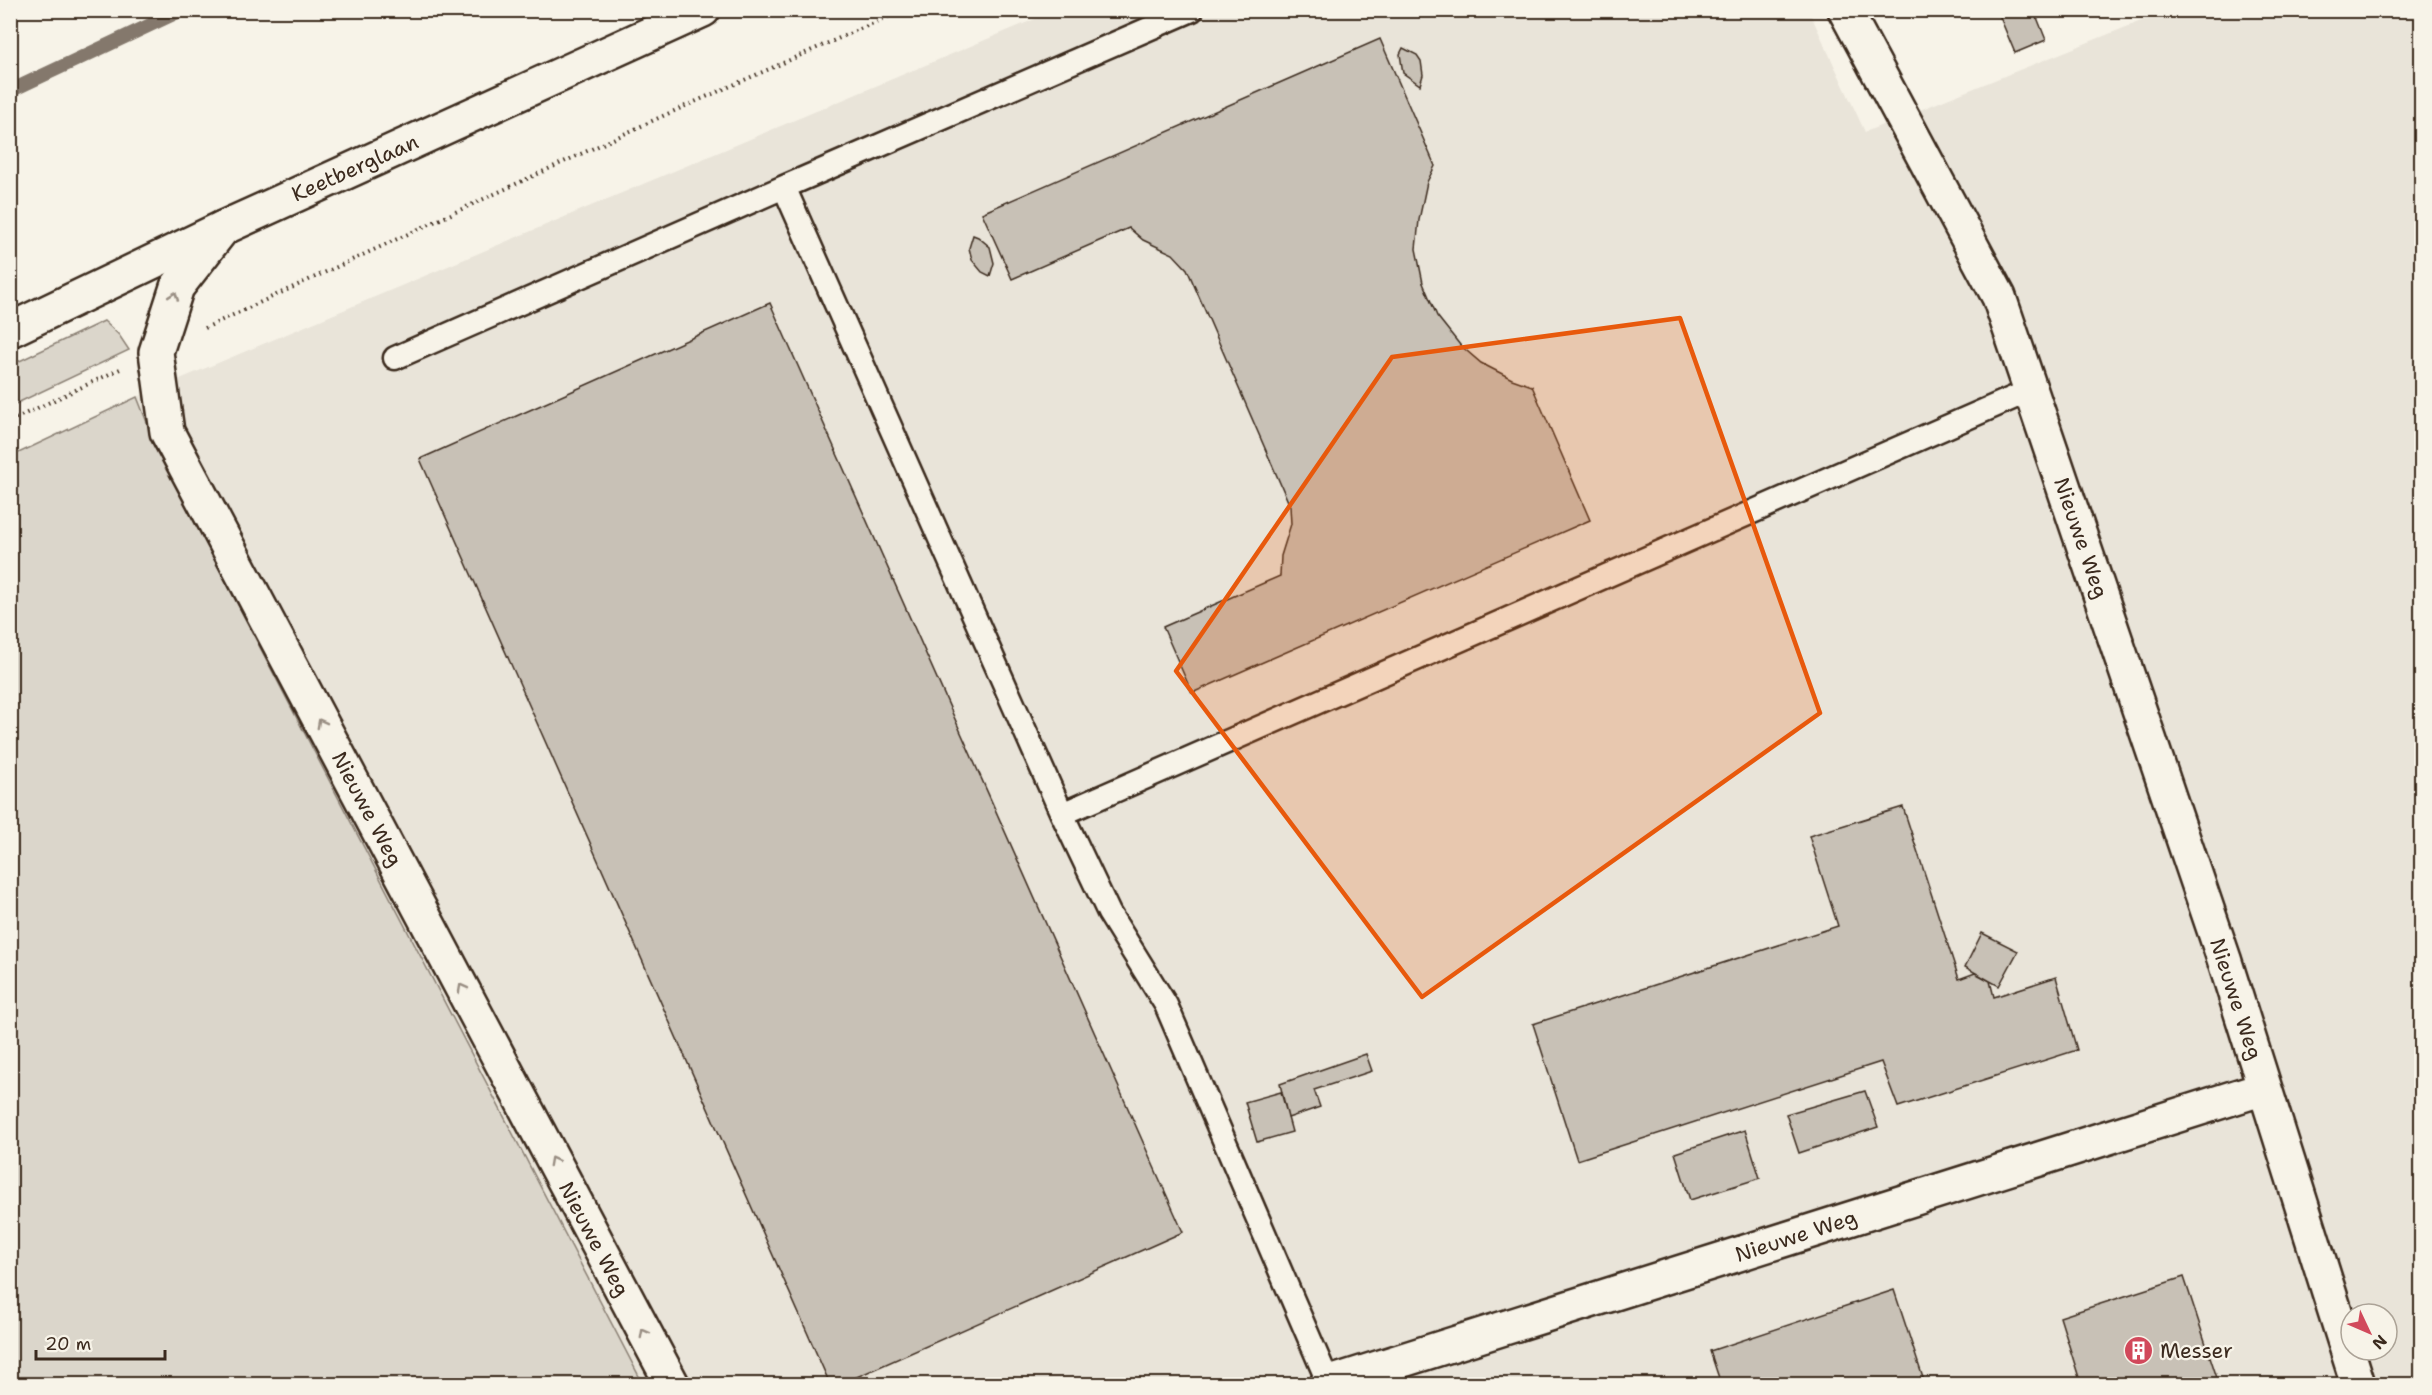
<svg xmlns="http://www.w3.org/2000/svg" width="2432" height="1395" font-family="'Shantell Sans',sans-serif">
<rect width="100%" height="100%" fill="#f7f3e8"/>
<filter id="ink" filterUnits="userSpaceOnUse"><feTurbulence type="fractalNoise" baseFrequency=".0167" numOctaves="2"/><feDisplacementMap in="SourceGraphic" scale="12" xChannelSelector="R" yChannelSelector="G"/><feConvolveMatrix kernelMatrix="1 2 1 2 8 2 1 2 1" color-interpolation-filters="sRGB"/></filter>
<g filter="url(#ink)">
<!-- built -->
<path fill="#e9e4d9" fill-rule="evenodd" d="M1054,11H1809L1865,132L2151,17L2149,11H2421V1384H643L159,453L137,397ZM2351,1314H2387V1350H2351Z"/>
<!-- green -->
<path fill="#dbd6cb" stroke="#8b8074" stroke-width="1.5" d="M104,321L119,335L129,350L11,406V365Z
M137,397L159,453L643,1384H11L10,457Z"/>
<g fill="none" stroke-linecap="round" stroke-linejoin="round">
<!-- stream -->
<path stroke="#84786c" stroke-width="14" d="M10,91L182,10"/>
</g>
<!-- building -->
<path fill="#c8c1b6" stroke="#3b2a1e" stroke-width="1.5" d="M1997,10H2034L2046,40L2015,53Z
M1380,39L1435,166L1427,182L1419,220L1416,249L1423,283L1437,316L1460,345L1481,363L1512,379L1532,386L1590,520L1192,693L1163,627L1280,576L1281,556L1291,524L1290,506L1187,269L1173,254L1143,240L1129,228L1012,279L982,213Z
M1403,48L1417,55L1421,61L1423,75L1420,85L1403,73L1400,54Z
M973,235L978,237L990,247L994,263L990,276L982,272L972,260L969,248Z
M770,303L1183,1232L841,1384H830L420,459Z
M1903,807L1959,979L1975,973L1990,981L1994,997L2056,977L2077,1050L1898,1107L1881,1062L1577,1160L1533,1024L1838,926L1809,836Z
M1982,933L2018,951L1999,986L1965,967Z
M1366,1054L1372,1071L1314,1090L1320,1107L1288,1118L1280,1084Z
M1865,1091L1878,1127L1799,1153L1786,1114Z
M1281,1092L1292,1132L1257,1142L1245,1102Z
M1745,1130L1760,1178L1690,1200L1675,1153Z
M2184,1277L2219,1384H2081L2060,1317Z
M1894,1290L1925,1384H1721L1710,1351Z"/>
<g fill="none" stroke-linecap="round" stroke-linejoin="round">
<defs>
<path id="service" d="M1192,10L784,187L1062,814L1109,913L1166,1005L1329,1384
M395,358L784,187
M1062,814L2031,390"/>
<path id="minor" d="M1845,10L1999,297L2224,959L2358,1384
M223,228L177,287L156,352L167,432L672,1384
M1327,1384L2264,1088"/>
<path id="secondary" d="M10,330L223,228L703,10"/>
</defs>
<!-- service casing -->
<use href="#service" stroke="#3b2a1e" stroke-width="27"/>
<!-- minor casing -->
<use href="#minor" stroke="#3b2a1e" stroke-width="38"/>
<!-- secondary casing -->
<use href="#secondary" stroke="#3b2a1e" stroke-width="38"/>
<!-- path -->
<path stroke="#3b2a1e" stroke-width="4" stroke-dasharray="1.5 4.5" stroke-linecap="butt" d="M205,328L665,115L903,10
M10,421L120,369"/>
<!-- service -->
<use href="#service" stroke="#f7f3e8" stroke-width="22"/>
<!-- minor -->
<use href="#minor" stroke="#f7f3e8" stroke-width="33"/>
<!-- secondary -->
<use href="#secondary" stroke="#f7f3e8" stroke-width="33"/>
</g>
<!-- one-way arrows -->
<defs><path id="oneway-chevron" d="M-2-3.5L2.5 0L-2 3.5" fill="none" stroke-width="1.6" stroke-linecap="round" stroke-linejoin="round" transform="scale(1.5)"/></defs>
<g stroke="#998e83">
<use href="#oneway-chevron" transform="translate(174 296) rotate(-71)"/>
<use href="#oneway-chevron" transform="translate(321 723) rotate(-118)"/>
<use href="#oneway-chevron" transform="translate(462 988) rotate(-118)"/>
<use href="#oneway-chevron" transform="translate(553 1161) rotate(-118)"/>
<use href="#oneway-chevron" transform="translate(644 1333) rotate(-118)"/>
</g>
</g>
<!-- marked area -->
<path fill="#e8590c" fill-opacity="0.2" stroke="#e8590c" stroke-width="4.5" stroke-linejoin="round" d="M1680,318L1820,713L1422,997L1176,671L1392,357Z"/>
<!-- icons -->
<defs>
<symbol id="building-disc" viewBox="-11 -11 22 22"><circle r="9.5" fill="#d1495b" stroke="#f7f3e8"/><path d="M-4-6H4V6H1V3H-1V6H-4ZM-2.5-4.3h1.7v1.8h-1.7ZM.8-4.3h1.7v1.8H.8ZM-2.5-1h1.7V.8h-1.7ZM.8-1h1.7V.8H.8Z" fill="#fff"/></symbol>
</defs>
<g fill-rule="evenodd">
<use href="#building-disc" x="2122" y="1334" width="33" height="33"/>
</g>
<g text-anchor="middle" stroke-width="4.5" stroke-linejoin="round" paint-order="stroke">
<!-- street labels -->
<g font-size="21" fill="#3b2a1e" stroke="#f7f3e8">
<text transform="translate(355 168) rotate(-24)" y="7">Keetberglaan</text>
<text transform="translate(2081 538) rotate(71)" y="7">Nieuwe Weg</text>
<text transform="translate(367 809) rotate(62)" y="7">Nieuwe Weg</text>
<text transform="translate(2236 999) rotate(72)" y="7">Nieuwe Weg</text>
<text transform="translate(1796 1236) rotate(-18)" y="7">Nieuwe Weg</text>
<text transform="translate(594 1239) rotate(62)" y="7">Nieuwe Weg</text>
</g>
<!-- poi labels -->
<g font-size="21" fill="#3b2a1e" stroke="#f7f3e8" text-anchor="start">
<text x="2160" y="1358">Messer</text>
</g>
</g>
<!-- margin -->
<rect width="2432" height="1395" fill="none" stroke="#f7f3e8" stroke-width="36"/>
<rect x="18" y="18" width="2396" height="1359" fill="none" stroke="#3b2a1e" stroke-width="2" filter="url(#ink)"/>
<!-- north arrow -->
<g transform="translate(2369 1332) rotate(134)"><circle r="28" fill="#f7f3e8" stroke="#aca397" stroke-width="1.5"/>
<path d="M0-4.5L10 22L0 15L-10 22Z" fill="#d1495b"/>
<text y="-9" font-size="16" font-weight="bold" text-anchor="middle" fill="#3b2a1e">N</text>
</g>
<!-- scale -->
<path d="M36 1350v9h129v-9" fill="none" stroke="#3b2a1e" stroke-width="3"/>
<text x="45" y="1350" font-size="18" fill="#3b2a1e" stroke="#f7f3e8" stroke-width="4.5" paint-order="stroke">20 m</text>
</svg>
